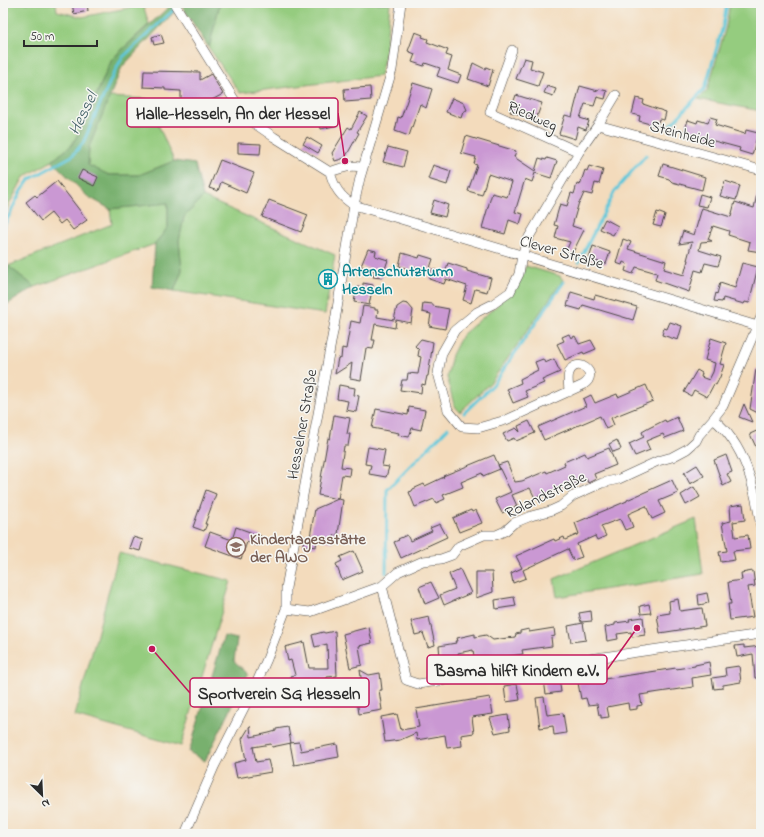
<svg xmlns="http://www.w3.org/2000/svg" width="764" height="837" font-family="'Indie Flower',sans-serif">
<rect width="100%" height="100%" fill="#f6f6f2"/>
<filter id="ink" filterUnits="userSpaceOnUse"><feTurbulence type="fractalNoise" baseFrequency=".025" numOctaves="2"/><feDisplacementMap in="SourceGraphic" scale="8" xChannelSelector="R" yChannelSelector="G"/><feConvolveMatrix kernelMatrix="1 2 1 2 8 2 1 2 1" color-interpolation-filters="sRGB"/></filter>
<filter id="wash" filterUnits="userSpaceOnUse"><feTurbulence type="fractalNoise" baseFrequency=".012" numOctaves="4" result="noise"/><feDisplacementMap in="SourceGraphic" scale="16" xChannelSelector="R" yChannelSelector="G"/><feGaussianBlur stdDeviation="0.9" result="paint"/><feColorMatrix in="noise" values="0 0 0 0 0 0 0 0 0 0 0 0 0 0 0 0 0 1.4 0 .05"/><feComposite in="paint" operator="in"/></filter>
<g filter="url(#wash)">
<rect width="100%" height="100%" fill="#f3dbbc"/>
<!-- green -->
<path fill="#95cc7f" stroke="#607c55" d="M3,3H56L57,11L82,17L143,5L149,24L112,59L84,123L72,145L52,161L24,177L3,215Z
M220,3H390L385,54L380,76L240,93L209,48Z
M730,3H761V111L698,99L707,91L726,27Z
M109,97L147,99L174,161L139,175H109L88,166L89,147Z
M203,197L335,255L325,314L174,291L182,270L179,241L184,217Z
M168,203V227L155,244L35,287L8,266L112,224L110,209Z
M526,266L560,276L563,280L491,382L460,412L454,405L447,377L452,355L462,335L494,308L517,285Z
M696,519L703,574L557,597L554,579Z
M119,553L231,581L181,746L75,716Z"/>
<!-- forest -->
<path fill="#78b06e" stroke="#526e4c" d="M180,3H220L209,48Z
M172,4L176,10L122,67L89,147L88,165L109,175H139L174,161L195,164L203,197L184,217L179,241L182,270L174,291L152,287L155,244L168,227V203L110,209L87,196L52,161L72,145L84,123L112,59Z
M3,262L35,287L3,307Z
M224,636L237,639L234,661L248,674L205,761L189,752Z"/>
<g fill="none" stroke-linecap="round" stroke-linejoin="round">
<!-- stream -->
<path stroke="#5ec7da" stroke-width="3" d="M668,128L705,88L723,26L727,3
M3,228L21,191L30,179L72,156L83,143L112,77L122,58L181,3
M579,262L590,240L615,191L646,155
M464,413L493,385L564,282
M386,573L387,490L448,428"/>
</g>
<g id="blocks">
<!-- building -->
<path fill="#ca98d3" d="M72,3H87L88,11L74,14Z
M415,32L423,35L422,37L428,39L427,42L448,50L446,55L452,57L448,70L461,75L458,83L437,76L440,68L425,63L424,66L412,62L415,54L408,51Z
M161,34L164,43L154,45L152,37Z
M524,58L532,60L530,68L543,72L538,86L516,79Z
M473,63L485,69L486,67L493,70L488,86L468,79Z
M144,71L200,72V80L211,74L223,94L199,107V101H181V91L165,90V88L143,87Z
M413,83L432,89L426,108L420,104L409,136L395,131L398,117L401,118Z
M547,86L556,89L553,96L544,93Z
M580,86L598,91L599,89L607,91L605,99L597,97L594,106L585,104L580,118L589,121L586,130L578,127L575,139L559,134L565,115L572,117Z
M370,87L371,100L345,102L344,89Z
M516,95L542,103L536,119L510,112Z
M452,98L464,103L467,110L463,112L461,118L446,112Z
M636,98L644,100L643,104L666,112L664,120L659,119L657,126L639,121L640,116L632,114Z
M333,102L338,125L321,129L316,106Z
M360,112L367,116L357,132L359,133L345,158L335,161L332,153L348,127L351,129Z
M710,117L717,119L715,125L745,134L746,130L758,133L752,155L739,151L740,148L684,133L688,120L697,123L698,120L708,123Z
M466,136L516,151L514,157L535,171L539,158L546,160L547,158L557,161L551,178L535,173L532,182L525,179L515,212L523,214L520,224L509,220L505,234L482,228L492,193L507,197L512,182L488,174L482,195L468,191L477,165L474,164L476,157L461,153Z
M307,137L322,146L318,153L303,144Z
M238,143L261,144L260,154L238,153Z
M388,147L407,152L403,167L383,162Z
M220,160L254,173L246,193L221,182L218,191L209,188Z
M663,164L705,177L702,190L672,182L669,179L659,176Z
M433,165L451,171L447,185L428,179Z
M589,166L603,170L599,184L595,183L592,195L584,193L580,202H579L572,226L584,230L572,254L566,251L570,242L555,238L558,226L554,225L560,204L567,206L571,193L574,194L577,184L580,185L585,170L587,171Z
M82,170L98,177L94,186L78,178Z
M57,181L87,220L73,230L65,220L60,224L51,213L41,221L26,202L35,195L37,197Z
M725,181L740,186L736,200L720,196Z
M758,190L761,191V252L748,250L750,242L728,235L729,231L713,226L708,239L712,241L701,242L699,250L721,257L718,266L705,263L702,272L695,270L689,292L655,280L657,273L636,267L633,274L625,271L627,264L623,262L622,265L616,263L623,239L631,242L628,249L666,261L664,269L684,275L688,260H687L692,242L679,244L683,231L694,235L702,208L731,217L735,202L754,208Z
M700,194L710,197L707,207L697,205Z
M269,200L308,215L301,232L262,217Z
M434,200L448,205L445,217L430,213Z
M657,212L665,215L661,227L653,225Z
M605,219L618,226L613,235L600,229Z
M593,246L610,252L606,264L589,259Z
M368,249L376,251L375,256L388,260L382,278L373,277L375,271L361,266Z
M402,253L419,258L420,255L433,259L429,271L412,266L411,270L399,266Z
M448,263L467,269V271L491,278L487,292L475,289L471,303L463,300L467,286L446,279L444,284L429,279L432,269L445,273Z
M742,263L758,267L749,303L745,302L744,304L723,298L722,302L714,301L716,293L717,294L720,283L735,288Z
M363,283L373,285L369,305L354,302L357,287L363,288Z
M571,292L594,299L595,295L637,307L633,320L583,305L581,310L567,306Z
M403,303L408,304L413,310L411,323L396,320L395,328L375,324L372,340H375L373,349L366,348L361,380L350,378L352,363L335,374L338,358L341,359L342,348L346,349L351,321L360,323L363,306L375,308V310H378L377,317L394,320L397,307Z
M423,303L433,304V306L449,309L445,329L429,326L431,314L422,312Z
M670,322L682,326L678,340L662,335L664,328L667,329Z
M569,334L571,338L575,336L579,344L591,340L596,349L584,354L583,352L565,360L557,344L564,341L562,337Z
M711,338L726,343L720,364L724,365L720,377L716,385L714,384L707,397L694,390L691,396L684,392L697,370L702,373L701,377L709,380L713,372L715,363L705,360Z
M421,339L433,342L428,376H427L425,385L422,384L421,393L400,390L402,380H407L408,373L418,374L421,357L418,356L419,350L415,346Z
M543,359L545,363L554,359L560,372L542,380L544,383L525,391L528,397L513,403L507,389L521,383L520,379L538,370L535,362Z
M756,369H761V405L758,413L750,409Z
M339,385L355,388L354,395L359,396L356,412L346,410L348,401L337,399Z
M646,385L653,401L611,418L614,425L606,429L600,416L544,440L538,427L586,406L583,399L591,395L595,403L617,394L618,397Z
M744,404L752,422L739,417Z
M409,407L425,410L421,430L412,428L409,437L398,435L399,433L372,428L376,409L408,415Z
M334,415L350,418L347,434H350L348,446H344L341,467L350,468L349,476L342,475L338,499L343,500L338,534L334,536L333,542L317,539L316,547L303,545L304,537H310L315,509L338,499L318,495L328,438L330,439Z
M677,417L683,431L665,438L663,434L646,441L650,450L635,456L629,444L644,437L642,432L649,428L665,420L666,422Z
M529,421L535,433L516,441L514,438L507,441L503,434L516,428L520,432L518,426Z
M761,429V458L750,434Z
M617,440L621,449L613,452L609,444Z
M368,447L385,450L382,466L389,467L386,477L369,474L371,465L365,464Z
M609,448L616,465L594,474L596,479L588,483L586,478L567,487L566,485L535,498L530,488L512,495L517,506L502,513L495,499L511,492L498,465L507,462L515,482L522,481L546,471L547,473L565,465L564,462L585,453L587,457Z
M494,455L500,469L483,476L482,473L461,482L463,487L443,495L445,499L436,503L434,499L415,507L409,492L412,491L413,489L424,484L425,486L444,477L443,476Z
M726,455L732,472L727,474L731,482L723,486L714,460Z
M697,465L704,476L690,484L684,473Z
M672,480L678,493L659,501L665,513L652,519L646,506L628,514L633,527L625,530L620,519L601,526L606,536L597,540L595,536L577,544L582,557L573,560L568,549L523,570L526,578L513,583L511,573L522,568L516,556L554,539L555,541L564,537L565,540L579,534L575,523L627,501V500Z
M694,487L700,497L686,505L681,495Z
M206,490L216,494L205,524H207L204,531L193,527Z
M743,504L745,520L733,522L735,537L748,535L750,549L733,551L735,560L721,562L719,552L727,551L722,523L731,521L730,506Z
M471,510L472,512L476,510L482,523L459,532L453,518Z
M440,524L447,537L401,558L394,542L399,540L398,539L407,535L410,541L432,531L430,528Z
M236,527L261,536L258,546L247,542L241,559L205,546L210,532L232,540Z
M133,537L143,540L140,551L129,548Z
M354,551L363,571L342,580L336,564L342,561L340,557Z
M460,569L471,593L444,605L440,595L455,589L449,574Z
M753,571L755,586L748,587L753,617L730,620L728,604H731L728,582L742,580L741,573Z
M476,572H492L493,592L476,598Z
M431,582L439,598L425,604L419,587Z
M707,593L709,603L699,605L698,595Z
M514,597L516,606L496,609L495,600Z
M678,599L680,611L702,608L705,626L660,633L657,615L670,613L669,601Z
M649,604L651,613L641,614L640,606Z
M591,611L592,621L581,622L579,613Z
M429,617L435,645L428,647L423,633L415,635L411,621Z
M643,617L645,635L632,637L631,632L617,634L618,639L607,641L605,627L615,625V623L630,621L629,619Z
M583,623L586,640L571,642L568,626Z
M369,627L372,643L359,646L362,665L350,668L343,634Z
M554,628L555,636L551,637L552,646L522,650L523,654L475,662L473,650L458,653L460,665L441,667L439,646L456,643L455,641H458L457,638L475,634V637L486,635L493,640L515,637L516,634L520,633V631L529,629V632Z
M335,631L337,676L327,677V679L312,680L313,686L309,687V689L299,691L298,689L294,690L291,676L295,675L291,660L288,661L285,647L304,642L309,668H328L327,644L315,647L312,635L323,632L325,633Z
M744,645V648L761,646V678H755L753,654L737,657L735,646Z
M709,662L711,675L692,678L693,687L640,695L642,705L637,706V709L629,710L628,703L607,707L609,717L601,718V715H599L597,704L588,705L586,698L581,699L578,683L676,668V669L695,666V665Z
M739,666L741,682L723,685V688L714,689L712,678L726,676L725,668Z
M360,670L369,675L380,673L382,690H379L382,710L359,714L356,693L363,692Z
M559,677L561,692L546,694L544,680Z
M517,684L520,700L506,702L504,686Z
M490,697L493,714L472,717L474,733L461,735L462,746L447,748L445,735L417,740L416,733L400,740L385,742L381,717L397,714L401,730L419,727L416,709Z
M544,697L547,715L563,713L566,733L554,735L553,726L540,728L536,698Z
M508,715L510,730L495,733L490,718Z
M250,726L251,737L269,733L276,731V729L288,727L291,743L272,747L271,744L253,747L256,762L268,760L271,772L237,778L234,763L246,760L242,739Z
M299,742L301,751L337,744L339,757L294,765L290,743Z"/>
</g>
</g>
<g filter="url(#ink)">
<use href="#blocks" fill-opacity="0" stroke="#494541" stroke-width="1"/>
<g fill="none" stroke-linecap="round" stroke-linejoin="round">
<defs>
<path id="street" d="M174,3L245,117L274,137L330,172C334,187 340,197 354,205L761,327
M512,50L490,112L579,152
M598,125L616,95
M330,172C341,168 352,164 363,168
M569,392C569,386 567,378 569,373C575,355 602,373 583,385L506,420L478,428L462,427L448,410L438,373L442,353L455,330L477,312L493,304L510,292L519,274L522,255L529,237L579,152L598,125L761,170
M713,419C745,444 755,488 761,527
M382,586L406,680L418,684L754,635L761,631
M286,609L310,612L382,586L398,572L423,561L441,559L452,555L459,546L484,535H496L505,531L514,523L531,516L550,511L561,506L573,496L602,483L619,479L658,461L672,457L687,449L696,441L699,435L713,419L723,406L761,317
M185,834L214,767L256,684L267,659L286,609V588L335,321L354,205L360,178L392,70L401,3"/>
</defs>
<!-- street casing -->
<use href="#street" stroke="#494541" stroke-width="10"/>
<!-- street -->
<use href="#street" stroke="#fff" stroke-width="9"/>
</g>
</g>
<!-- icons -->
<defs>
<symbol id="building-ring" viewBox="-11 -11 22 22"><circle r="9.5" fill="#f6f6f2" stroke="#0f9aa8" stroke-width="1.5"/><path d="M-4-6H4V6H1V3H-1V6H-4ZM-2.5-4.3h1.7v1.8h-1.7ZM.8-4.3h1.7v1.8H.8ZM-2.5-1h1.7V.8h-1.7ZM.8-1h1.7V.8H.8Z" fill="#0f9aa8"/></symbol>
<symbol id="school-ring" viewBox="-11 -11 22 22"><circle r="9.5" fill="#f6f6f2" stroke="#8d6e63" stroke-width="1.5"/><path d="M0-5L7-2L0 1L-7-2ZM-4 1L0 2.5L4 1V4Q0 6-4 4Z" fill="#8d6e63"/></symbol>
</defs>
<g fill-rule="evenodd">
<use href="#building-ring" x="317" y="268" width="22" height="22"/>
<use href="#school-ring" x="225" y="536" width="22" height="22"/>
</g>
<g text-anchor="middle" stroke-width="3" stroke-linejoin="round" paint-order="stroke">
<!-- street labels -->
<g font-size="16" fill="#2b2b2b" stroke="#f6f6f2">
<text transform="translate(533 115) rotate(24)" y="6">Riedweg</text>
<text transform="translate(683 133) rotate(15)" y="6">Steinheide</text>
<text transform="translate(562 251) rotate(16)" y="6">Clever Straße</text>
<text transform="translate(301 424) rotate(-80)" y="6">Hesselner Straße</text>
<text transform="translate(545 494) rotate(-26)" y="6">Rolandstraße</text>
</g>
<!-- culture labels -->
<g font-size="16" font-weight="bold" fill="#0d838f" stroke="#f6f6f2" text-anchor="start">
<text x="342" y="276">Artenschutzturm<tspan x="342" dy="18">Hesseln</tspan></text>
</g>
<!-- education labels -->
<g font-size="16" font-weight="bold" fill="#785e54" stroke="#f6f6f2" text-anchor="start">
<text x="250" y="544">Kindertagesstätte<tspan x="250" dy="18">der AWO</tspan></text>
</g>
<!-- water labels -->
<g font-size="17" font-style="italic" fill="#3a5a60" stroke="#f6f6f2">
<text transform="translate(82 113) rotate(-64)" y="6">Hessel</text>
</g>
</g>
<!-- callouts -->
<path fill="none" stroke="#c2185b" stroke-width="1.5" d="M345 161L338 113M637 628L607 670M152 649L190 693"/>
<g fill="#c2185b" stroke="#f6f6f2" stroke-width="1.5">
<circle cx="345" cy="161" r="4"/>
<circle cx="637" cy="628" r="4"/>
<circle cx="152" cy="649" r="4"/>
</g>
<g fill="#f6f6f2" stroke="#c2185b" stroke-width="1.5">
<rect x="127" y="98" width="211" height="29" rx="4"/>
<rect x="427" y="655" width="180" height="29" rx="4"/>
<rect x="190" y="678" width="179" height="29" rx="4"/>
</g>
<g font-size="17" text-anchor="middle" font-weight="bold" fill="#2b2b2b">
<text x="233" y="119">Halle-Hesseln, An der Hessel</text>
<text x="517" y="676">Basma hilft Kindern e.V.</text>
<text x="279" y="699">Sportverein SG Hesseln</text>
</g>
<!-- margin -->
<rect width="764" height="837" fill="none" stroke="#f6f6f2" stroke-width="16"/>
<!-- north arrow -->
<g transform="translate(42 795) rotate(156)" stroke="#f6f6f2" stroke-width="3" paint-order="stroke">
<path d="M0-3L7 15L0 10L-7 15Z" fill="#2b2b2b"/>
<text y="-6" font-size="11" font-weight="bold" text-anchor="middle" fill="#2b2b2b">N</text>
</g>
<!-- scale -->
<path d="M24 40v6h73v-6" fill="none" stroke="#2b2b2b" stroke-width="2"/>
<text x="30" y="40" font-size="12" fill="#2b2b2b" stroke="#f6f6f2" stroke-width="3" paint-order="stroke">50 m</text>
</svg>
